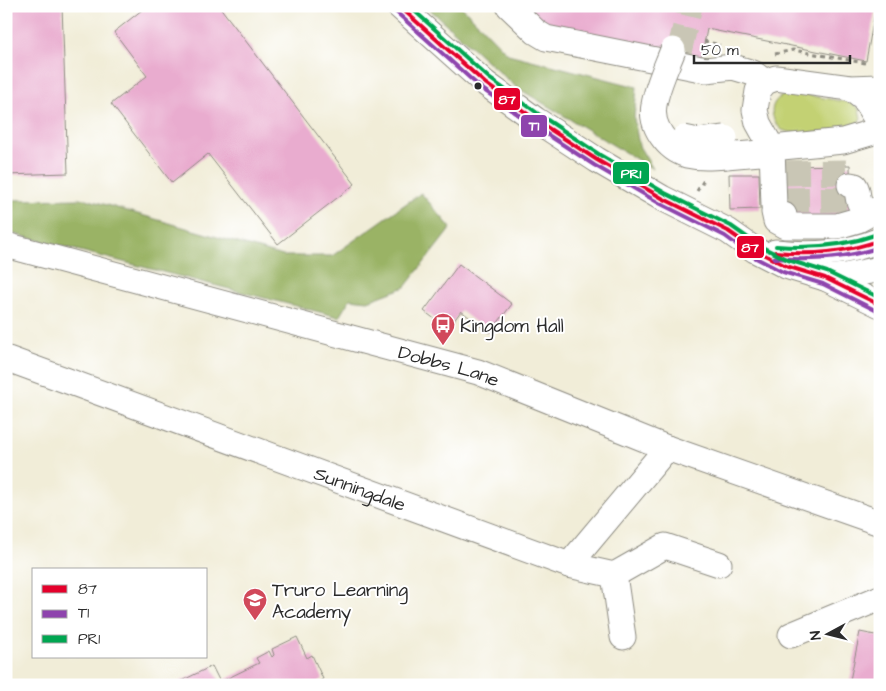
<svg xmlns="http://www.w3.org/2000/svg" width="886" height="691" font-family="'Architects Daughter',sans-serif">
<rect width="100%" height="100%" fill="#fff"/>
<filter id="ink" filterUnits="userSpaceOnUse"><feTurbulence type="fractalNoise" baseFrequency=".02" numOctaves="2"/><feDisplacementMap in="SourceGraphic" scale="10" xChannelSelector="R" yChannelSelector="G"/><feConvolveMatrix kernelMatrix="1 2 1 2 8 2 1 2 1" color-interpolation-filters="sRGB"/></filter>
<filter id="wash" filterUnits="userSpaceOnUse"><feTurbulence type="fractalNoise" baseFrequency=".0096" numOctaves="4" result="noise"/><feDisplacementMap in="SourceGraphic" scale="20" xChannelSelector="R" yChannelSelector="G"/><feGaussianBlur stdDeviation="1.12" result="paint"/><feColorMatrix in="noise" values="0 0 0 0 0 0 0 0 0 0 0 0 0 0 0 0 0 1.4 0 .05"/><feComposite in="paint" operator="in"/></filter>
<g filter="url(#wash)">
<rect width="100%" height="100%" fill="#f1edd8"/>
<!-- green -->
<path fill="#c3d173" stroke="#777e4f" d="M796,93L852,103L859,109L861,118L857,124C836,130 802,138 782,130C764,114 772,93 796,93Z"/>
<!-- forest -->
<path fill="#9ab365" stroke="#626f48" d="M426,6H461L508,54L637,87L634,118L639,146L653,169L516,87Z
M421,193L451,228L405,287L368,301L350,299L339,317L6,232V200L86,199L283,256H332Z"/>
<g id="blocks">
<!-- building -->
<path fill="#e9accf" d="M6,6H62L68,173L6,175Z
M147,6H219L355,184L278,244L208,154L172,183L111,104L147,76L114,32Z
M524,6H876L866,61L707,29L702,55L699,56L545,26Z
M850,165L851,219L784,221V166Z
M729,174H759L760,209L730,210Z
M459,264L512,304L490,333L461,311L448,329L424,311Z
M860,632L880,636V685H849Z
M297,637L307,658L312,655L323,679L318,682L319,685H173L212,666L220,682L259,663L256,658L269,651L272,657L274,655L272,649Z"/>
</g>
</g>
<g filter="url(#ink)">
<use href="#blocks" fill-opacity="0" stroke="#8e8c82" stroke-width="1"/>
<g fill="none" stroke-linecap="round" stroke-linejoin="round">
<!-- minor-tunnel -->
<path stroke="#c9c6b5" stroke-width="25" stroke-dasharray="25 12" stroke-linecap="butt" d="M679,52L690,6
M784,173L850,172
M784,200L850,199"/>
<defs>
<g id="minor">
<path d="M399,6L485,83L536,120L597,160L662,198L728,231L755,250L786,266L825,278L845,276L880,269"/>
<path d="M509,6L536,32L546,38L706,70L733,67L753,73L765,82"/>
<path d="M880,87L850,88L776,78L765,82L758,91L755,110L758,123L772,148L843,141L880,130"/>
<path d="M850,88L864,99L880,125"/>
<path d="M726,156L760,153L772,148L774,206L778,214L784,215"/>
<path d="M850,185L855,186C860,194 855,198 863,208"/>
<path d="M774,212L776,221L785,226H837L858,220L876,210"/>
<path id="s1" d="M6,245L478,372L667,448L880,523"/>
<path d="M775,252C812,256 845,254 880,240"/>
<path d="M825,278L880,305"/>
<path id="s2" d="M8,359L569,565L667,448"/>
<path d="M569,565L614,575L665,546L719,564"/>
<path d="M614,575L623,637"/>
<path d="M791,635L880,598"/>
</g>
</defs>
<!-- minor casing -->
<use href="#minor" stroke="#8e8c82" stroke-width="27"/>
<!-- path -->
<path stroke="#8e8c82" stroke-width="3" stroke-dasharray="4 4" stroke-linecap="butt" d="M704,41L720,45
M775,54L793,50L865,63
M697,191L704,180"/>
<!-- minor -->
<use href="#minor" stroke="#fff" stroke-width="25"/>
<defs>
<path id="minor-bridge" d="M673,50C666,68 657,86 654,105C650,126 667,149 687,155C700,158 713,157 726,156
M684,138L698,141L725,138"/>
</defs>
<!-- minor-bridge casing -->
<use href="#minor-bridge" stroke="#8e8c82" stroke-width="27" stroke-linecap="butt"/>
<!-- minor-bridge -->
<use href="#minor-bridge" stroke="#fff" stroke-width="25"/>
<defs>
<path id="bus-1" d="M399,6L485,83L536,120L597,160L662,198L728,231L755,250L786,266L825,278L880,305
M775,252C812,255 845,253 880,240"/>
<path id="bus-2" d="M395,11L481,88L533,125L594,165L659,203L725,236L752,256L783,272L823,284L877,311
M774,258C811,261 845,259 880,247"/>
<path id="bus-3" d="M409,6L489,78L540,115L600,155L665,193L731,226L758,245L788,260L827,272L880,298
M776,246C811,249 844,246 878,234"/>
</defs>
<!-- bus-1 casing -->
<use href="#bus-1" stroke="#fff" stroke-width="8"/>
<!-- bus-2 casing -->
<use href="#bus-2" stroke="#fff" stroke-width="8"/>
<!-- bus-3 casing -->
<use href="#bus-3" stroke="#fff" stroke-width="8"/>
<!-- bus-1 -->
<use href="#bus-1" stroke="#e4002b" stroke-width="4"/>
<!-- bus-2 -->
<use href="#bus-2" stroke="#8e44ad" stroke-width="4"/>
<!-- bus-3 -->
<use href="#bus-3" stroke="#00a651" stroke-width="4"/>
</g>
</g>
<!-- icons -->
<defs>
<symbol id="bus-pin" viewBox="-11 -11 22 30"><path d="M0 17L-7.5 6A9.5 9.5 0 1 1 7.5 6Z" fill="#d1495b" stroke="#fff"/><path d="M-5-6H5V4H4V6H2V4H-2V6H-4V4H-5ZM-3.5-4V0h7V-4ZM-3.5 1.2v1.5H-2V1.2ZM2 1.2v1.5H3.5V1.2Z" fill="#fff"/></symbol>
<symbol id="school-pin" viewBox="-11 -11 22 30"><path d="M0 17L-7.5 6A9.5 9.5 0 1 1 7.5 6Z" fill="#d1495b" stroke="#fff"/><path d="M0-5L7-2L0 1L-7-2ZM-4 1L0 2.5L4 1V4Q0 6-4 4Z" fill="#fff"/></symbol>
</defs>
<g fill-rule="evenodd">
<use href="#bus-pin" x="429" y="311" width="28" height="38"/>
<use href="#school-pin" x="241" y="586" width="28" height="38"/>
</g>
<!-- markers -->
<circle fill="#2b2b2b" stroke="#fff" stroke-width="2" cx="478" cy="86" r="4.5"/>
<g text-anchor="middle" stroke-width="4" stroke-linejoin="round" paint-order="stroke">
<!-- poi labels -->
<g font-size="19" fill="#2b2b2b" stroke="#fff" text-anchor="start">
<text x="460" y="332">Kingdom Hall</text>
<text x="272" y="596">Truro Learning<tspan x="272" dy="22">Academy</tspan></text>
</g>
<!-- street labels -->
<g font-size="19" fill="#2b2b2b" stroke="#fff">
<text dy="7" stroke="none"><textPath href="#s1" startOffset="459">Dobbs Lane</textPath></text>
<text dy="7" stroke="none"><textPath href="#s2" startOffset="375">Sunningdale</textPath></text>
</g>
</g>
<g stroke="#fff" stroke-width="2">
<rect x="493" y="87" width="28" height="24" rx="5" fill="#e4002b"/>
<rect x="520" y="114" width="28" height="24" rx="5" fill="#8e44ad"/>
<rect x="612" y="161" width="38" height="24" rx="5" fill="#00a651"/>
<rect x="736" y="235" width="29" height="24" rx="5" fill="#e4002b"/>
</g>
<g font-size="14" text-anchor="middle" font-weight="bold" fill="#fff">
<text x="507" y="104">87</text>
<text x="534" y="130">T1</text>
<text x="631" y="178">PR1</text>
<text x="750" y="252">87</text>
</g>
<!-- margin -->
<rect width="886" height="691" fill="none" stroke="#fff" stroke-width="25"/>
<!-- legend -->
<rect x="32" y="568" width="175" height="90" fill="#ffffff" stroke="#aaaaaa"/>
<rect x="42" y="585" width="25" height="8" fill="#e4002b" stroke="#aaaaaa"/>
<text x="78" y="594" font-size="15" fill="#2b2b2b">87</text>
<rect x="42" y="610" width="25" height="8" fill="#8e44ad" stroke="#aaaaaa"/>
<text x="78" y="618" font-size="15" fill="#2b2b2b">T1</text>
<rect x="42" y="635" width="25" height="8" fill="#00a651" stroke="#aaaaaa"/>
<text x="78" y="644" font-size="15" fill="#2b2b2b">PR1</text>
<!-- north arrow -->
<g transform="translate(828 634) rotate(263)" stroke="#ffffff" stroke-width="4" paint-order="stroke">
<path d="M0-4L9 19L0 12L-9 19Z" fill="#2b2b2b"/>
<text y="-8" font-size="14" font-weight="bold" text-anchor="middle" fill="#2b2b2b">N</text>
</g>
<!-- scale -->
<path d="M694 55v8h156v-8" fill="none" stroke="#2b2b2b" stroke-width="2.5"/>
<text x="701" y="55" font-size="15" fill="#2b2b2b" stroke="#ffffff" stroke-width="4" paint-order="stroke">50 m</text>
</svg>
